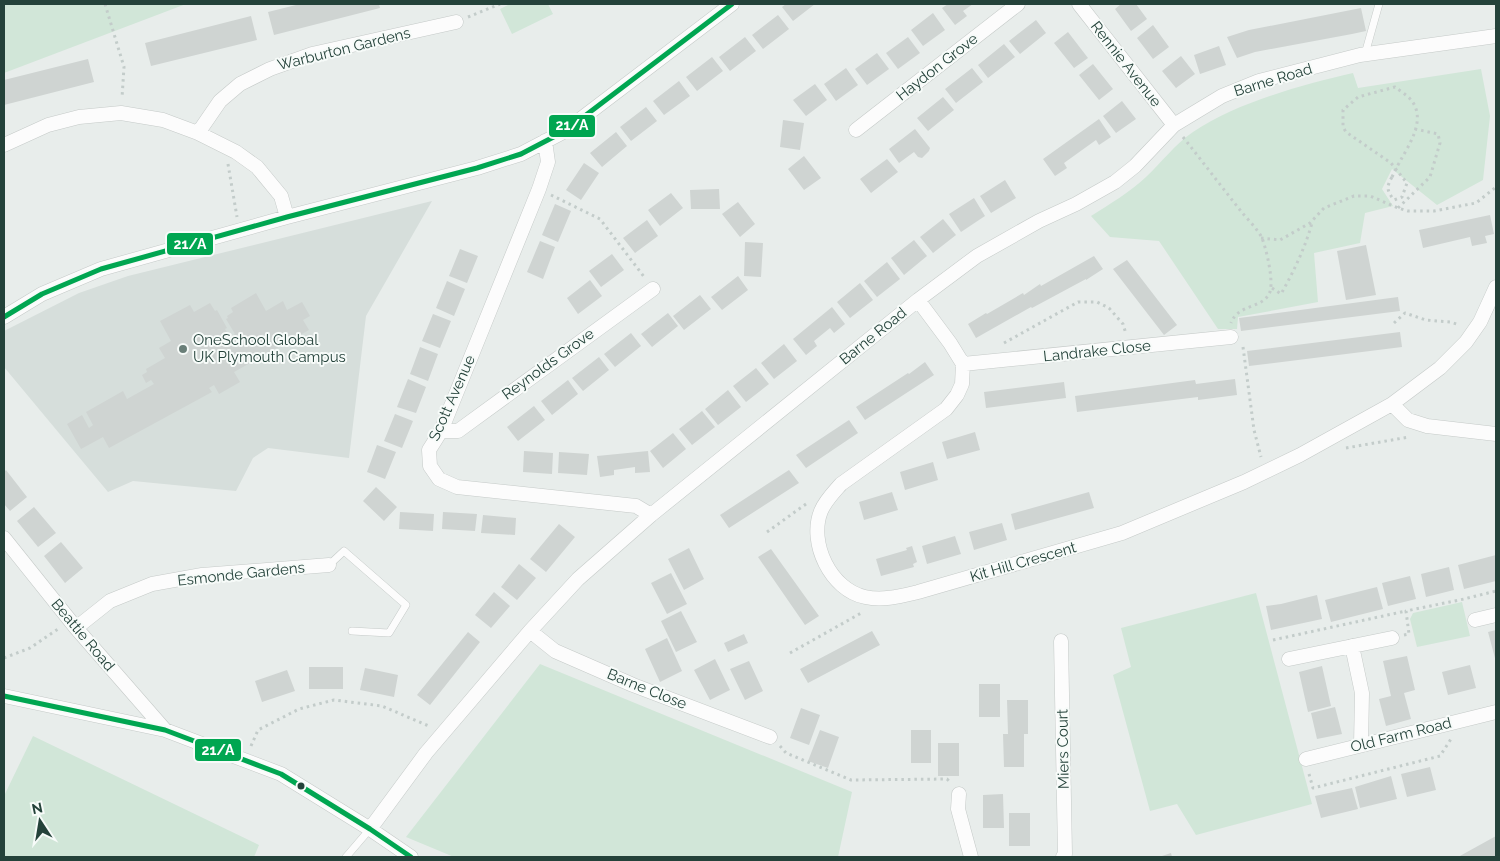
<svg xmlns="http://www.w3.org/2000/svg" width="1500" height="861" font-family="Raleway,sans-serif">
<rect width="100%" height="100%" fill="#e8edeb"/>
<!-- built -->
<path fill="#d6dedb" d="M432,201L366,316L349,458L268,448L253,458L236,491L133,481L108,492L4,367V331L79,293L128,276Z"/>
<!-- green -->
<path fill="#d1e6d8" d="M4,4H186L4,73Z
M510,4H548L553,14L512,34L500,9Z
M1481,69L1490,116L1483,180L1437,205L1392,169L1382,189L1393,206L1365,213L1360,243L1314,253L1318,302L1238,317L1237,329H1218L1159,241L1110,237L1091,216C1110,204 1130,192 1146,177C1162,162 1175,144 1193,132C1237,102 1302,85 1353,73L1358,88Z
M1256,593L1312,804L1196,835L1177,804L1150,811L1113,675L1131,667L1121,628Z
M1462,602L1470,636L1417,647L1410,619L1413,613Z
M540,664L852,792L838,857H454L406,837Z
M33,736L259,845L254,857H4V796Z"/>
<!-- building -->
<path fill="#cfd4d2" d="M300,4H379L380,8L274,35L268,12Z
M786,4H815L793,21L782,7Z
M948,4H973L963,11L967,16L955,25L942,8Z
M1121,4H1136L1147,19L1131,31L1115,9Z
M1361,8L1366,31L1352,34L1255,52L1237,58L1227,37L1249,30Z
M933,13L945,30L923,46L911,30Z
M778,15L789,29L763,49L752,35Z
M251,16L257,40L151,66L145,43Z
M1036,20L1046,33L1020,54L1009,41Z
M1153,25L1169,47L1153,59L1137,38Z
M1068,32L1088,58L1074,68L1054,43Z
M745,37L756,51L730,71L719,57Z
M908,37L920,53L898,69L886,53Z
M1004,44L1015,57L988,78L978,65Z
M1219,46L1226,65L1200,74L1194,55Z
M877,53L889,69L867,85L855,69Z
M1181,56L1195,74L1176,88L1162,71Z
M712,57L723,71L697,91L686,77Z
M88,59L94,82L4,105V80Z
M1093,64L1113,89L1099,100L1079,75Z
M846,68L858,85L836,101L824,84Z
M972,68L983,82L956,103L945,89Z
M679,81L690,96L664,115L653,101Z
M815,84L827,100L806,116L793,100Z
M943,97L954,110L928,131L917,118Z
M1122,101L1136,119L1116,133L1103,116Z
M646,107L657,121L631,141L620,127Z
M1099,119L1111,137L1099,145L1096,140L1064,163L1067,168L1055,176L1043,159Z
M783,120L804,123L800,150L780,147Z
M915,129L930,148L929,151L922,158L918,157L914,152L899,163L889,149Z
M616,132L627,146L602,167L590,153Z
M804,156L821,178L804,190L788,169Z
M887,159L898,172L871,193L860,179Z
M584,163L599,173L581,200L566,190Z
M1005,180L1016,198L991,213L980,196Z
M719,189L720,209H691L690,190Z
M671,193L683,208L660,226L648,210Z
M974,198L985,216L961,232L949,214Z
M738,202L755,224L740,237L722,214Z
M555,204L571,211L558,242L542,235Z
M1490,215L1494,234L1485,236L1487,243L1472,246L1470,237L1423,248L1419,230Z
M943,219L956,235L933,253L920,237Z
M647,220L658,236L635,253L623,238Z
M914,240L927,256L904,275L891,258Z
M540,241L555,247L543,279L527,272Z
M745,242L763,243L761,277L744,276Z
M1366,245L1376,295L1346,300L1337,251Z
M460,249L478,256L467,283L449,276Z
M612,254L624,270L601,287L589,271Z
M1094,256L1103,269L1086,280V279L1032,308L1031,307L976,338L968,324L986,313L987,314L1023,293L1024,295L1040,284L1041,286Z
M1127,260L1177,325L1164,335L1113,269Z
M887,262L900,279L877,297L864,281Z
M738,276L748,290L722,310L711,297Z
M590,280L602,296L578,314L567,298Z
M447,281L465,289L454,316L436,308Z
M860,283L873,300L850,318L837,302Z
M256,293L266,311L283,301L287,310L302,302L310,316L303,320L309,330L234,372L240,382L219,394L214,385L209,388L212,392L109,448L103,437L81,449L67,424L82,415L89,428L93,425L86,412L123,391L127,399L154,384L151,380L146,383L142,375L147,372L146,369L165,358L159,348L171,341L160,321L190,305L194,312L210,303L215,311L217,310L227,328L225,329L230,337L235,334L226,319L228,318L227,316L233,312L231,308Z
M700,295L711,309L684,330L673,316Z
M1398,297L1400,311L1241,331L1239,318Z
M832,307L845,324L834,333L830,328L814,341L817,346L806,355L793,339Z
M668,313L678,326L652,347L641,334Z
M433,314L451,321L440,348L422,341Z
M1400,332L1402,347L1249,366L1247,351Z
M631,333L641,346L615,367L604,354Z
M784,344L797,361L774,379L761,363Z
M420,347L438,354L428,381L410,374Z
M599,357L609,370L583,391L572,378Z
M925,362L934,375L865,420L856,407L908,373L909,374Z
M756,368L769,384L746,402L733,386Z
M408,379L426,387L416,413L397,407Z
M1235,379L1237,395L1198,400V397L1077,412L1075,396L1195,380L1196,384Z
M568,380L578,394L552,415L541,401Z
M1064,382L1066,398L986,408L984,392Z
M728,390L741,407L718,425L705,409Z
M534,406L545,420L518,441L507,427Z
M702,411L715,427L692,445L679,429Z
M395,414L413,421L402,448L384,441Z
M849,420L858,433L806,468L796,455Z
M975,432L980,450L947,459L942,442Z
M673,433L686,449L663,468L650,451Z
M377,445L396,452L385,479L367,472Z
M524,451L553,453L552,474L523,472Z
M648,451L650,472L635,473V467L614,470V475L600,477L597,456Z
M559,452L589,454L587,475L558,473Z
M933,462L938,480L905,490L900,472Z
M6,470L27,497L10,511L4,504V472Z
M789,470L799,483L729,528L720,515Z
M376,487L397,507L384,521L363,501Z
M892,492L898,510L864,520L859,502Z
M1089,492L1094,508L1015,530L1011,514Z
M34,507L56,533L38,547L17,521Z
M400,512L434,514L433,531L399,529Z
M443,512L477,514L475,531L442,529Z
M483,515L516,518L515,535L481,533Z
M1002,523L1007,540L974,550L969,532Z
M559,524L575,537L546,572L530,559Z
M955,536L961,554L927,564L922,546Z
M61,542L83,568L65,583L44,556Z
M912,546L917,562L913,564L914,567L881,576L876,559L907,550L906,548Z
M689,548L704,579L684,590L668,559Z
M771,549L819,616L805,625L758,557Z
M1496,555V581L1464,589L1458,565Z
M519,564L536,578L517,600L501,587Z
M1449,567L1454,590L1426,597L1421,574Z
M671,573L687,604L667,614L651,583Z
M1410,576L1416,599L1388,606L1382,583Z
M1377,587L1383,609L1331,622L1325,600Z
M494,592L510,606L491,628L475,615Z
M1317,595L1322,619L1271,630L1266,606L1281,604Z
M681,611L697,642L676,652L661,621Z
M1496,630V662L1488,632Z
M872,631L880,645L808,683L800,669Z
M468,632L480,642L430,705L417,695Z
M744,634L748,643L728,652L724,643Z
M667,638L682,671L660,682L645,649Z
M1407,656L1415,690L1404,693L1411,719L1386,726L1379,699L1391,696L1383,661Z
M715,659L730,690L710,700L694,670Z
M749,661L763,691L745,700L730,669Z
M1470,665L1476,688L1448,695L1442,672Z
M1322,666L1331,706L1308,712L1299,672Z
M309,667H343V689H309Z
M365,668L398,675L394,697L360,690Z
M287,670L295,691L262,702L255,681Z
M979,684H1000V717H979Z
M1007,700H1028V734H1024V767H1004L1003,734H1008Z
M1335,707L1342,734L1317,739L1311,713Z
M801,708L820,715L809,745L790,738Z
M820,730L839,737L828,768L808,761Z
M911,730H931V763H911Z
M938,743H959V776H938Z
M1430,767L1436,790L1407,797L1401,774Z
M1391,776L1397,799L1360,808L1355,787Z
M1352,788L1358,809L1321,818L1315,796Z
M1003,794L1004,828H983V795Z
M1009,813H1030V846H1009Z
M1496,836V856L1494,857H1458Z
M1171,853L1172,857H1159Z"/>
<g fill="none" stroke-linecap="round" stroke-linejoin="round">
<defs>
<path id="service" d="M1365,54L1379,4
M329,565L344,551L406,605L389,633L352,631
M346,857L370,829"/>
<path id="minor" d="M1079,4L1174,125
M856,130L1018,4
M198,133L220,101L240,84L270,69L312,54L456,22
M545,141L548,162L539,189L441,431L429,450L430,466L439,479L457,487L636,506L651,515
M4,145L48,125L79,117L121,113L163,120L198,133L236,152L257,167L281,196L287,217
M918,300L950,343L963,364L962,384L957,395L946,409L841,484C834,492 825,501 821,511C808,543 831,590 865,597C883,601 901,596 918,592L1122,533L1244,482L1300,455L1392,404L1440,368L1466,342L1480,322L1496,287
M4,317L42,294L101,269L287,217L477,168L521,154L565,131L732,4
M963,364L1231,337
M1392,404L1408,420L1427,426L1496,434
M441,431H458L653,289
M4,538L76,628L165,730
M1475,620L1496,615
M76,628L110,601L152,584L202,575L329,565
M530,631L555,651L633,685L770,737
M1061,641L1065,854L1063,857
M1352,646L1362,693L1361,745
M1289,659L1392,638
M4,696L165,730L281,774L370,829L411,857
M1306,759L1496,712
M959,794L958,809L971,857
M370,829L426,753L530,631L578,579L651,515L918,300L977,256L1039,221L1076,204L1115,182L1135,166L1174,125L1222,96L1259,81L1360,55L1496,36"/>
</defs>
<!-- service casing -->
<use href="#service" stroke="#c5cac8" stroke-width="8"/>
<!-- minor casing -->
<use href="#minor" stroke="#c5cac8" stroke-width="15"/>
<!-- path -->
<path stroke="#c3ccca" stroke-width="3" stroke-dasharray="2.5 4" stroke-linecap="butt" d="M105,4L124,67L122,98
M468,17L500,4
M1183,137C1202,161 1221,186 1240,210C1247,219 1257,228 1262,238C1266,248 1275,284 1269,294C1261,309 1238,304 1231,323
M228,164L237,217
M1392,177C1386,187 1387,191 1394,200L1402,197L1407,183L1391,163L1346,132L1343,127V110L1358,97L1395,87C1400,91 1407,95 1411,100C1427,119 1409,145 1399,163
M551,195L600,219L645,278
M1398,208L1430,177L1440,143L1438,134L1415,129
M1261,238L1280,240L1310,223L1324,208L1354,196H1370L1398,208L1408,211H1434L1476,203L1496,187
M1272,288L1281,294C1294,271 1305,248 1312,223
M1394,323L1405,313L1426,320L1450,322L1460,325
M1004,343L1078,302H1097L1109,308L1123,324L1126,334
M1243,347L1254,430L1261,457
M1346,448L1409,437
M767,532L806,504
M1404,635L1409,634L1406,611L1464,599L1496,591
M1273,640L1406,611
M790,653L863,612
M4,658L30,648L58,629
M251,746L258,730L299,709L334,700L382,706L431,727
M780,746L786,753L851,780L947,779L951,783
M1309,774L1313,788L1440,756L1451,739"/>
<!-- service -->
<use href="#service" stroke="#fcfcfc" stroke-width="7"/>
<!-- minor -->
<use href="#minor" stroke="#fcfcfc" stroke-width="14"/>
<!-- path-bridge -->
<path stroke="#c3ccca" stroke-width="3" stroke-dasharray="2.5 4" stroke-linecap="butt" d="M1392,177L1399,163"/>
<defs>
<path id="bus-1" d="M4,317L42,294L101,269L287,217L477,168L521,154L565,131L732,4
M4,696L165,730L281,774L370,829L411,857"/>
</defs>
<!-- bus-1 casing -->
<use href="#bus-1" stroke="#f7fbf9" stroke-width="9"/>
<!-- bus-1 -->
<use href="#bus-1" stroke="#00a651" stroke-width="5"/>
</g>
<!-- markers -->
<circle fill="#697e78" stroke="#f7fbf9" stroke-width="2" cx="183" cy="349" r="5"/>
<circle fill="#24423a" stroke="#f7fbf9" stroke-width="2" cx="301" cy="786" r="4.5"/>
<g text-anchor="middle" stroke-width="4" stroke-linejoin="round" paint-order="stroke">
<!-- street labels -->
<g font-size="15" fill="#24423a" stroke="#f7fbf9">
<text transform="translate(344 49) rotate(-14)" y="5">Warburton Gardens</text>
<text transform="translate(1126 64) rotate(52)" y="5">Rennie Avenue</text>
<text transform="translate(937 67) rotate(-38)" y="5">Haydon Grove</text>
<text transform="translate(1273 80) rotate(-17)" y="5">Barne Road</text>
<text transform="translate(873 336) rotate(-39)" y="5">Barne Road</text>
<text transform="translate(1097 351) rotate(-6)" y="5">Landrake Close</text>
<text transform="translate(548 364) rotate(-36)" y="5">Reynolds Grove</text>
<text transform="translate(452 398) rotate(-66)" y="5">Scott Avenue</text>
<text transform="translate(1023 562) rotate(-16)" y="5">Kit Hill Crescent</text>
<text transform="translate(241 574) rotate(-6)" y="5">Esmonde Gardens</text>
<text transform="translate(83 635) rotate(50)" y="5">Beattie Road</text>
<text transform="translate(647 689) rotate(22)" y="5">Barne Close</text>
<text transform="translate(1401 735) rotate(-14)" y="5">Old Farm Road</text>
<text transform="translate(1063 749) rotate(-91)" y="5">Miers Court</text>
</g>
<!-- poi labels -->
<g font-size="15" fill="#24423a" stroke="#f7fbf9" text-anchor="start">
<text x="193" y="345">OneSchool Global<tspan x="193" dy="17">UK Plymouth Campus</tspan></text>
</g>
</g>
<g stroke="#f7fbf9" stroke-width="2">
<rect x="548" y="114" width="48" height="24" rx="5" fill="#00a651"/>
<rect x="166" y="232" width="48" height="24" rx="5" fill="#00a651"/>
<rect x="194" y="738" width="48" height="24" rx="5" fill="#00a651"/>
</g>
<g font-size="14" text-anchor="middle" font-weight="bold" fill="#fff">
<text x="572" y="130">21/A</text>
<text x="190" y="249">21/A</text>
<text x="218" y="755">21/A</text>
</g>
<!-- border -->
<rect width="1500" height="861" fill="none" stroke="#24423a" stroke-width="10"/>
<!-- north arrow -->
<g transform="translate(40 821) rotate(348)" stroke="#f7fbf9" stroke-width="4" paint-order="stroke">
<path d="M0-4L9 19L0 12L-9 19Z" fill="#24423a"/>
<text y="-8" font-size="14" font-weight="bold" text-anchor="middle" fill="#24423a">N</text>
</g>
</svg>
